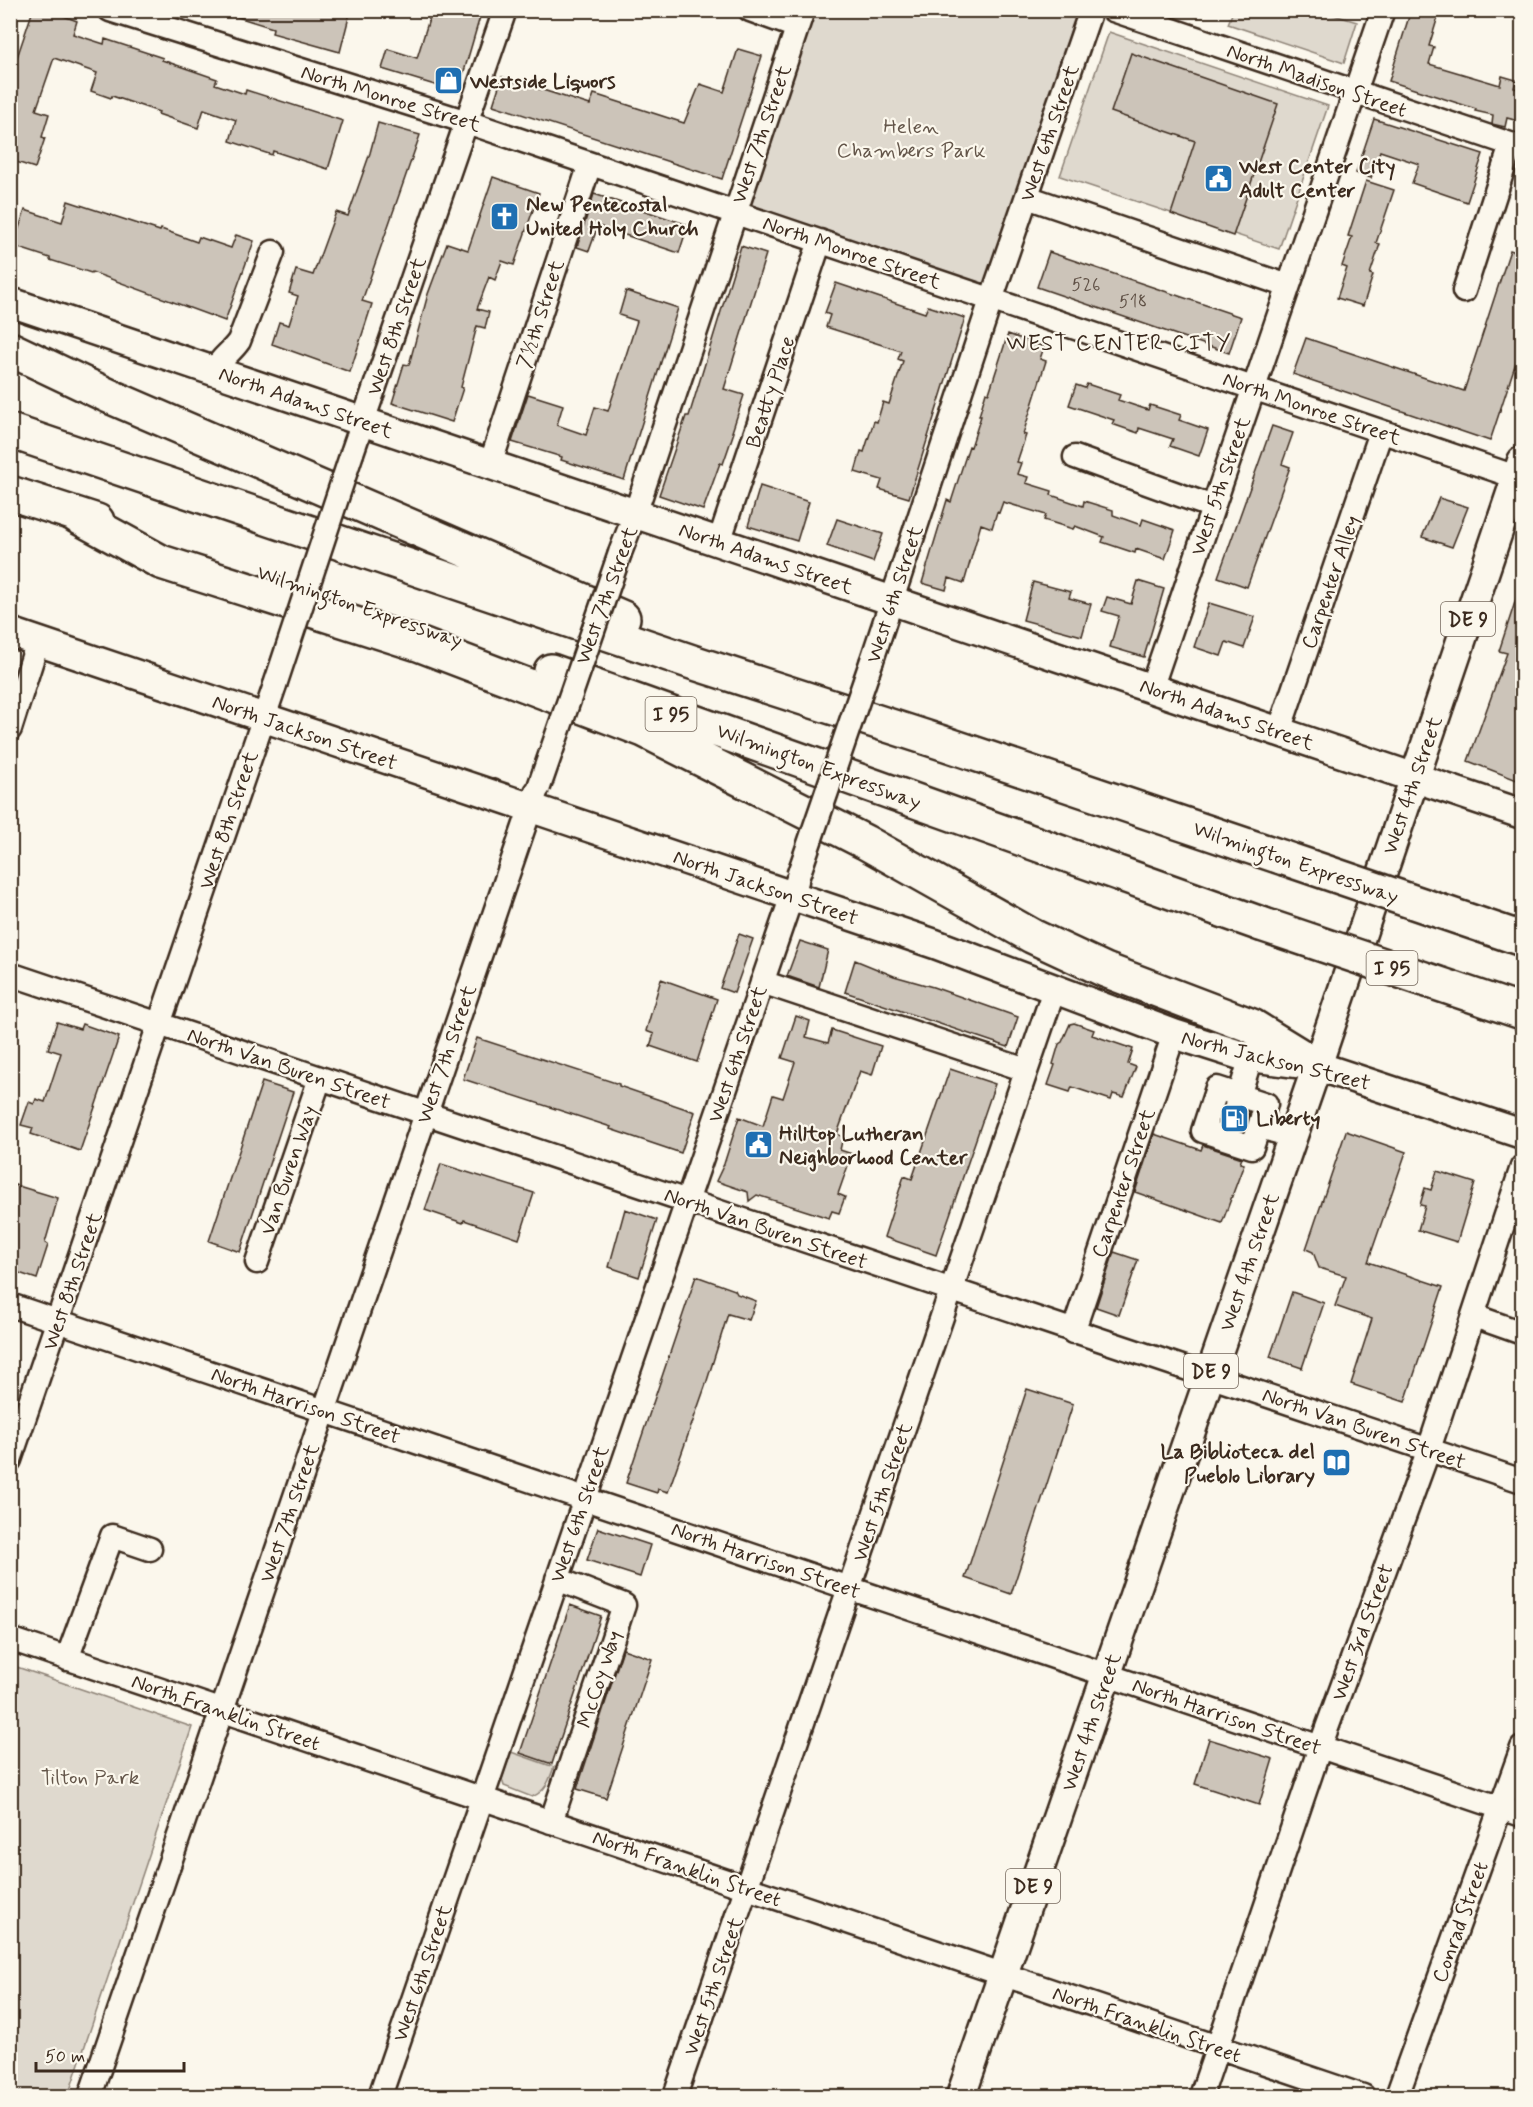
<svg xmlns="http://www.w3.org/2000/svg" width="1533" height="2107" font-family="Mynerve,sans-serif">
<rect width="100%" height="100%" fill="#fbf7ec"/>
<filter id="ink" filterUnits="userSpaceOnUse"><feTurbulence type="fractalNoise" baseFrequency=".0167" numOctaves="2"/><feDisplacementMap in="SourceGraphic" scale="12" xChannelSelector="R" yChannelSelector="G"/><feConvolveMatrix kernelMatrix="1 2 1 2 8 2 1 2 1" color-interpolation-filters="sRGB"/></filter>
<g filter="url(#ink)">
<!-- green -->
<path fill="#dfd9ce" stroke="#8d8276" stroke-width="1.5" d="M803,11H1091L991,300L734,212Z
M1233,11H1321L1357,22L1344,63L1228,24Z
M1109,32L1328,106L1279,249L1060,176Z
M11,1665L192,1727L68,2096H11Z
M511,1752L554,1767C549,1781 546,1791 532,1797L504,1786L502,1779Z"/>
<!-- building -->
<path fill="#ccc4b9" stroke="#3b2a1e" stroke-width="1.5" d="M33,10H48L77,21L73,34L104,44L105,39L163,58L162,60L217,79L215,84L245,94L246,90L343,121L328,169L273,151L272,155L230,141L236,120L204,109L198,128L158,114L159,112L112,96L111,98L91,91L97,73L54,58L36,110L49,114L42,137L45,138L35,168L10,160V78Z
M229,10H339L350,13L340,52L272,33L273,28L228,14Z
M439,10H482L458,92L382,69L388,49L417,58L430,16L437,18Z
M1411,10H1440L1429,46L1434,47L1429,64L1500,85L1502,76L1516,80L1514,88L1522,90V122L1507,118L1505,127L1492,124L1493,115L1475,111L1476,109L1389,81Z
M738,49L762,56L722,179L493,105L502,77L590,105L594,94L684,123L700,84L724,92Z
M1131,53L1278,104L1233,236L1171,214L1195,141L1111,112Z
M1374,119L1483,154L1467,202L1412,183L1419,164L1380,151L1371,178L1356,173Z
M378,123L420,135L362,301L372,304L350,372L272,344L279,322L289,325L298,296L289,293L296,270L313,275L336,212L348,216L370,153Z
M493,177L539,193L514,265L502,261L495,280L489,277L477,309L489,312L485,328L477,326L461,387L463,388L452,422L392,403L404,364L409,365L428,294L447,243L468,250Z
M1366,181L1394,190L1376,243L1380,244L1370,274L1373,275L1363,306L1337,298L1347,268L1342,266L1352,237L1348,236Z
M594,194L688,225L679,253L598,226L589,251L577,247Z
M68,201L160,231L161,229L197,242L199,237L231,248L236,235L254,241L225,321L92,272L91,273L50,260V258L13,246L25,210L62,222Z
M741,246L766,254L724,389L744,395L732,432H734L723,464L720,463L703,510L659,495L686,416H689Z
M1510,250L1522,254V344L1490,441L1293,374L1306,338L1464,391Z
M1049,252L1241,317L1229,353L1037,287Z
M836,283L925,313L928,306L965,318L909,498L879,489L882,480L855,472L861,451L864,452L874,421L877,422L883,402L889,404L903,361L898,359L901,351L826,327L830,315L825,313Z
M626,291L678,308L624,480L561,460L562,457L512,442L528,394L563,405L557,425L586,435L595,407L608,411L637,321L619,315Z
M1008,334L1044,347L1040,359L1046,361L1023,434L1026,435L1017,462L1021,463L1017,474L1028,477L1026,483L1052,491L1051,495L1083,506L1084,501L1113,510V515L1141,525L1143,519L1175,530L1165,559L1136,549L1135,553L1102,542L1104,537L1075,526L1073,529L1044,520L1046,515L1003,502L999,513L997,512L992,528L981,524L964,583L949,578L946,590L922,583L947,500L951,502L969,446L971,447L981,416H979L986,392L989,393Z
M1087,384L1120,395L1118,400L1148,410L1150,405L1181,415L1179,420L1208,430L1199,456L1170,446L1173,439L1139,428L1138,433L1112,424L1114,420L1069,405L1076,385L1085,388Z
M1272,426L1293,433L1282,464L1290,467L1247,587L1218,577Z
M760,486L809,502L797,541L748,526Z
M1439,498L1468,507L1452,547L1422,537Z
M837,519L883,534L873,562L827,546Z
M1138,581L1164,589L1144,657L1110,647L1119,616L1102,611L1107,597L1131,604Z
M1033,582L1071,592L1069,598L1091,604L1082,636L1023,620Z
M1519,590H1522V782L1468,761L1507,653L1499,651Z
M1209,603L1255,617L1244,648L1226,642L1221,656L1194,647Z
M739,934L753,939L734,993L720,988Z
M800,941L828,950L819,987L787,976Z
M855,960L894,976L933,987L1018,1017L1008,1047L845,992Z
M661,979L717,999L697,1062L650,1046L654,1034L646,1031Z
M796,1016L810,1021L806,1037L828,1043L832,1030L881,1046L872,1075L860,1071L837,1134L843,1137L840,1150L852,1154L838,1194L845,1197L839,1213L832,1211L829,1218L757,1195L749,1201L748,1192L716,1181L724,1164L739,1117L763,1126L773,1095L783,1098L795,1062L782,1058Z
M57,1022L80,1029L82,1024L119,1037L80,1151L31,1134L33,1128L21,1125L29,1102L34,1104L36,1099L45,1102L61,1053L48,1049Z
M1074,1023L1094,1030L1092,1035L1133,1049L1128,1064L1136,1067L1124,1097L1113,1094L1111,1100L1072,1087L1070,1092L1048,1085L1055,1065L1053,1064L1059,1044L1062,1042L1070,1024Z
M477,1038L619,1084V1086L695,1112L681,1153L610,1129L611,1127L463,1079Z
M950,1069L995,1084L936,1255L884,1237L904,1176L912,1179Z
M262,1082L293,1092L240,1252L209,1241Z
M1224,1111L1227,1116L1233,1119H1240L1249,1113L1244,1130L1220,1122Z
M1346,1131L1406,1152L1368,1262L1443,1287L1405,1402L1351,1384L1372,1319L1335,1306L1346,1276L1319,1268L1313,1252L1306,1249Z
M1154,1134L1201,1150L1203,1145L1242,1158L1240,1163L1244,1164L1222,1223L1135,1192Z
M441,1164L534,1193L519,1239L464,1220L463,1223L425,1210Z
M1437,1171L1475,1183L1457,1242L1418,1230L1425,1206L1420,1205L1425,1188L1431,1190Z
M15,1185L58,1198L45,1243L48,1245L37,1279L10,1270V1200Z
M625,1209L657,1220L639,1277L609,1267Z
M1114,1252L1138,1260L1119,1315L1096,1307Z
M696,1276L735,1290L737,1294L756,1301L749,1320L728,1314L706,1384L668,1492L658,1489L657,1493L626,1483Z
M1292,1292L1324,1303L1302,1368L1270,1357Z
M1027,1389L1073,1404L1011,1594L965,1578Z
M598,1528L650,1545L640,1577L587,1560Z
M570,1605L601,1616L552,1764L520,1753Z
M623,1649L652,1659L606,1798L577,1789Z
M1209,1739L1273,1759L1259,1805L1195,1784Z"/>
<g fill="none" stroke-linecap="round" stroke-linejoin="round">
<!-- minor-tunnel -->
<path stroke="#d5cec3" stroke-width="22" stroke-dasharray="22 11" stroke-linecap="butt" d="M1227,1131L1236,1106"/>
<defs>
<path id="minor" d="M110,10L467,122L1522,479
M750,10L797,27
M1113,10L1522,148
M1027,197L1288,286
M1464,291L1511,145
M214,371C222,356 230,354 239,341L273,252
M352,453L505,10
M1075,457L1213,507
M490,465L590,164
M719,542L820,241
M620,553L635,514L803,10
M872,660L991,300L1091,10
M1151,689L1383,10
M10,729L38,641
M1279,731L1381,432
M10,974L1522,1481
M762,982L1026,1070
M1236,1106L1251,1057
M1259,1127L1252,1147L1203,1131L1217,1088L1266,1104L1259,1127L1292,1136
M257,1262L320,1078
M10,1305L1522,1815
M1474,1316L1522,1333
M1073,1332L1174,1034
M10,1460L275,685
M10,1639L1363,2096
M67,1659L112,1536L150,1549
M551,1822L624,1605L557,1579
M90,2096L536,792
M380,2096L797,881
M675,2096L1054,990
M1201,2096L1320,1747L1429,1449L1522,1167
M1397,2096L1522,1748"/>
<path id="major" d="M10,302L1522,814
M10,632L935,944L1174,1034L1243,1056L1317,1066L1522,1134
M961,2096L1317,1066L1522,461"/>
<path id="highway" d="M10,349L109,396L623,618
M10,431L695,663L946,744L1284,858
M10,493L97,521
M77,516L161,562L421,645L644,730L865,842L1032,936L1105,970L1252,1026L1317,1066
M551,671L1261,924"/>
</defs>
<!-- minor casing -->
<use href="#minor" stroke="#3b2a1e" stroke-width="27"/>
<!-- major casing -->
<use href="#major" stroke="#3b2a1e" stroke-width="33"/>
<!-- highway casing -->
<use href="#highway" stroke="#3b2a1e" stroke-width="38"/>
<!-- minor -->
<use href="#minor" stroke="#fbf7ec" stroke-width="22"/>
<!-- major -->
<use href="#major" stroke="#fbf7ec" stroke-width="28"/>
<!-- highway -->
<use href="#highway" stroke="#fbf7ec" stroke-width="33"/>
<defs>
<path id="minor-bridge" d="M275,685L352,453
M539,787L620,553
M798,876L872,660"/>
<path id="highway-bridge" d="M1284,858L1522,939
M1261,924L1522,1012"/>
</defs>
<!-- minor-bridge casing -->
<use href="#minor-bridge" stroke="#3b2a1e" stroke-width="27" stroke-linecap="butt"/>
<!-- highway-bridge casing -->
<use href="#highway-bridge" stroke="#3b2a1e" stroke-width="38" stroke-linecap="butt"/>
<!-- minor-bridge -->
<use href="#minor-bridge" stroke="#fbf7ec" stroke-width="22"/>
<!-- highway-bridge -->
<use href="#highway-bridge" stroke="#fbf7ec" stroke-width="33"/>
</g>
</g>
<!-- icons -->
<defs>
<symbol id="shop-square" viewBox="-11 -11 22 22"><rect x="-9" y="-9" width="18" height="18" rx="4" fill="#1f6fb2" stroke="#fbf7ec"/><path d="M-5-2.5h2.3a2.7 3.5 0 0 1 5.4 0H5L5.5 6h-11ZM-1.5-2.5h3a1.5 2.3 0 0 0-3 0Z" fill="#fff"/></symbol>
<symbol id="civic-square" viewBox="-11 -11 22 22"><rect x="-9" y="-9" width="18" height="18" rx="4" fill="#1f6fb2" stroke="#fbf7ec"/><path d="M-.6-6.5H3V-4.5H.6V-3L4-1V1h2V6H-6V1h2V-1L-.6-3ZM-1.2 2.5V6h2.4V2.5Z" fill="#fff"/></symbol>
<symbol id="church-square" viewBox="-11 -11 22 22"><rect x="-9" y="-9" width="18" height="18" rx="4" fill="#1f6fb2" stroke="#fbf7ec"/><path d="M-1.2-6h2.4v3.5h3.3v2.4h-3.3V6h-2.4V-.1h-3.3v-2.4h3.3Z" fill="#fff"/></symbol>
<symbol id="fuel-square" viewBox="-11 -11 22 22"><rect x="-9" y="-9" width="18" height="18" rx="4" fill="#1f6fb2" stroke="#fbf7ec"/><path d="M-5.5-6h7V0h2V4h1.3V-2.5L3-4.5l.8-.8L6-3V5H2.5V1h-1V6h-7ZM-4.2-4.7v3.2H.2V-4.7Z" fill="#fff"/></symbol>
<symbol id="library-square" viewBox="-11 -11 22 22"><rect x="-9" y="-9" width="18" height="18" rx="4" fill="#1f6fb2" stroke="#fbf7ec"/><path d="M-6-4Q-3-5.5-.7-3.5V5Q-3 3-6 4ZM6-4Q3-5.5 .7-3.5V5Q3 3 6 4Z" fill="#fff"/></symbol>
</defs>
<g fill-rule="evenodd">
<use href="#shop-square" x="432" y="64" width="33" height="33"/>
<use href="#civic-square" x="1202" y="162" width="33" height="33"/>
<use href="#church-square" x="488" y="200" width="33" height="33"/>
<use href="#fuel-square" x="1218" y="1102" width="33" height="33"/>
<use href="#civic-square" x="742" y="1128" width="33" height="33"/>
<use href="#library-square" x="1320" y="1446" width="33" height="33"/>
</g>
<g text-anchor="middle" stroke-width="4.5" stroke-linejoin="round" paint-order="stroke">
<!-- number labels -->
<g font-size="18" fill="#5f5045">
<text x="1086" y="290">526</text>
<text x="1133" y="307">518</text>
</g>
<!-- shield labels -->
<g fill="#fbf7ec" stroke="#75685c" stroke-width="1.5">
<rect x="1441" y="602" width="54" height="34" rx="4.5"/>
<rect x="645.5" y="697" width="51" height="34" rx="4.5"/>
<rect x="1366.5" y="951" width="51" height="34" rx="4.5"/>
<rect x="1184" y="1354" width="54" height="34" rx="4.5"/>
<rect x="1006" y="1869" width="54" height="34" rx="4.5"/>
</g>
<g font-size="20" font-weight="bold" fill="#3b2a1e">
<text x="1468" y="626">DE 9</text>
<text x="671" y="721">I 95</text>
<text x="1392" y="975">I 95</text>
<text x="1211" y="1378">DE 9</text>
<text x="1033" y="1893">DE 9</text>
</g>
<!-- street labels -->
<g font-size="21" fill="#3b2a1e" stroke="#fbf7ec">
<text transform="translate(1317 80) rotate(19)" y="7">North Madison Street</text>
<text transform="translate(391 98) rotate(17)" y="7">North Monroe Street</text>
<text transform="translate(1049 133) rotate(-71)" y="7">West 6th Street</text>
<text transform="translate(761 134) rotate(-71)" y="7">West 7th Street</text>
<text transform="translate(852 252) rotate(19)" y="7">North Monroe Street</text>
<text transform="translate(540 314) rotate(-72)" y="7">7½th Street</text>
<text transform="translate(396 326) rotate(-71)" y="7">West 8th Street</text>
<text transform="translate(770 392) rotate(-72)" y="7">Beatty Place</text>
<text transform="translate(306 402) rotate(19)" y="7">North Adams Street</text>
<text transform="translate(1312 408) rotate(19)" y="7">North Monroe Street</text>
<text transform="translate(1220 486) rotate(-71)" y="7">West 5th Street</text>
<text transform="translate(766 558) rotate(19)" y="7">North Adams Street</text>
<text transform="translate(1330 582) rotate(-71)" y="7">Carpenter Alley</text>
<text transform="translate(894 594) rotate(-72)" y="7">West 6th Street</text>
<text transform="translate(606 595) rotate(-70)" y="7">West 7th Street</text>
<text transform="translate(360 606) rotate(19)" y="7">Wilmington Expressway</text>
<text transform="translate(1227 714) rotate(19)" y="7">North Adams Street</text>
<text transform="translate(305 732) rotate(19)" y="7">North Jackson Street</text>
<text transform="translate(819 766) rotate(20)" y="7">Wilmington Expressway</text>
<text transform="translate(1412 785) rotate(-71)" y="7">West 4th Street</text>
<text transform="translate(228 820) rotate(-71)" y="7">West 8th Street</text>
<text transform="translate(1296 862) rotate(19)" y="7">Wilmington Expressway</text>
<text transform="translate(766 887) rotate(19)" y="7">North Jackson Street</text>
<text transform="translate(446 1054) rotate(-71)" y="7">West 7th Street</text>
<text transform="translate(737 1054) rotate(-71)" y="7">West 6th Street</text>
<text transform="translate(1276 1060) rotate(14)" y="7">North Jackson Street</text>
<text transform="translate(289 1068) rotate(19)" y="7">North Van Buren Street</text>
<text transform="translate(288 1170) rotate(-71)" y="7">Van Buren Way</text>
<text transform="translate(1123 1183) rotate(-71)" y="7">Carpenter Street</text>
<text transform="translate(766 1228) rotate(19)" y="7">North Van Buren Street</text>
<text transform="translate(1249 1262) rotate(-71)" y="7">West 4th Street</text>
<text transform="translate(72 1281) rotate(-71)" y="7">West 8th Street</text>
<text transform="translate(306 1405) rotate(19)" y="7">North Harrison Street</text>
<text transform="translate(1364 1428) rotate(19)" y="7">North Van Buren Street</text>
<text transform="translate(882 1492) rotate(-71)" y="7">West 5th Street</text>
<text transform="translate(289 1513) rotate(-71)" y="7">West 7th Street</text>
<text transform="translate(579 1514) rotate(-71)" y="7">West 6th Street</text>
<text transform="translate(766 1560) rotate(19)" y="7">North Harrison Street</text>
<text transform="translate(1362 1632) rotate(-70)" y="7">West 3rd Street</text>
<text transform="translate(599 1679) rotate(-72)" y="7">McCoy Way</text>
<text transform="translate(226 1712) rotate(19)" y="7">North Franklin Street</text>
<text transform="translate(1227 1716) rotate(19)" y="7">North Harrison Street</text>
<text transform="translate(1091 1722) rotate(-71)" y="7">West 4th Street</text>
<text transform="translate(687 1868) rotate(19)" y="7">North Franklin Street</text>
<text transform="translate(1460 1922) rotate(-70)" y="7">Conrad Street</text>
<text transform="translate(422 1973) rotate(-71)" y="7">West 6th Street</text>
<text transform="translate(713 1986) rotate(-71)" y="7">West 5th Street</text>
<text transform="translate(1147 2024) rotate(19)" y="7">North Franklin Street</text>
</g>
<!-- poi labels -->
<g font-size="21" font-weight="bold" fill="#3b2a1e" stroke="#fbf7ec" text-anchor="start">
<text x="470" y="88">Westside Liquors</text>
<text x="1239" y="173">West Center City<tspan x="1239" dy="24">Adult Center</tspan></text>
<text x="526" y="211">New Pentecostal<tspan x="526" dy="24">United Holy Church</tspan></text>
<text x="1256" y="1125">Liberty</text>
<text x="779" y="1140">Hilltop Lutheran<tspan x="779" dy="24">Neighborhood Center</tspan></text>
<text x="1315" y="1458" text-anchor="end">La Biblioteca del<tspan x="1315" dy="24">Pueblo Library</tspan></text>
</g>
<!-- park labels -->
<g font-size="21" fill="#64564a" stroke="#fbf7ec">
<text x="911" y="133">Helen<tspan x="911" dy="24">Chambers Park</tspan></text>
<text x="90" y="1784">Tilton Park</text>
</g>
<!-- neighbourhood labels -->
<g font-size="22" letter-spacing="1.5" fill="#3b2a1e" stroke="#fbf7ec">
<text x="1119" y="350">WEST CENTER CITY</text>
</g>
</g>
<!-- margin -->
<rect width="1533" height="2107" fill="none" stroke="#fbf7ec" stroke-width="36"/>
<rect x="18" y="18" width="1497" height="2071" fill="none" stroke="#3b2a1e" stroke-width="2" filter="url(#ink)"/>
<!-- scale -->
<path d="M36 2062v9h148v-9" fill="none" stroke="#3b2a1e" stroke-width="3"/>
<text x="45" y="2062" font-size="18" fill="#3b2a1e" stroke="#fbf7ec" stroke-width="4.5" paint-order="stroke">50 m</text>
</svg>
